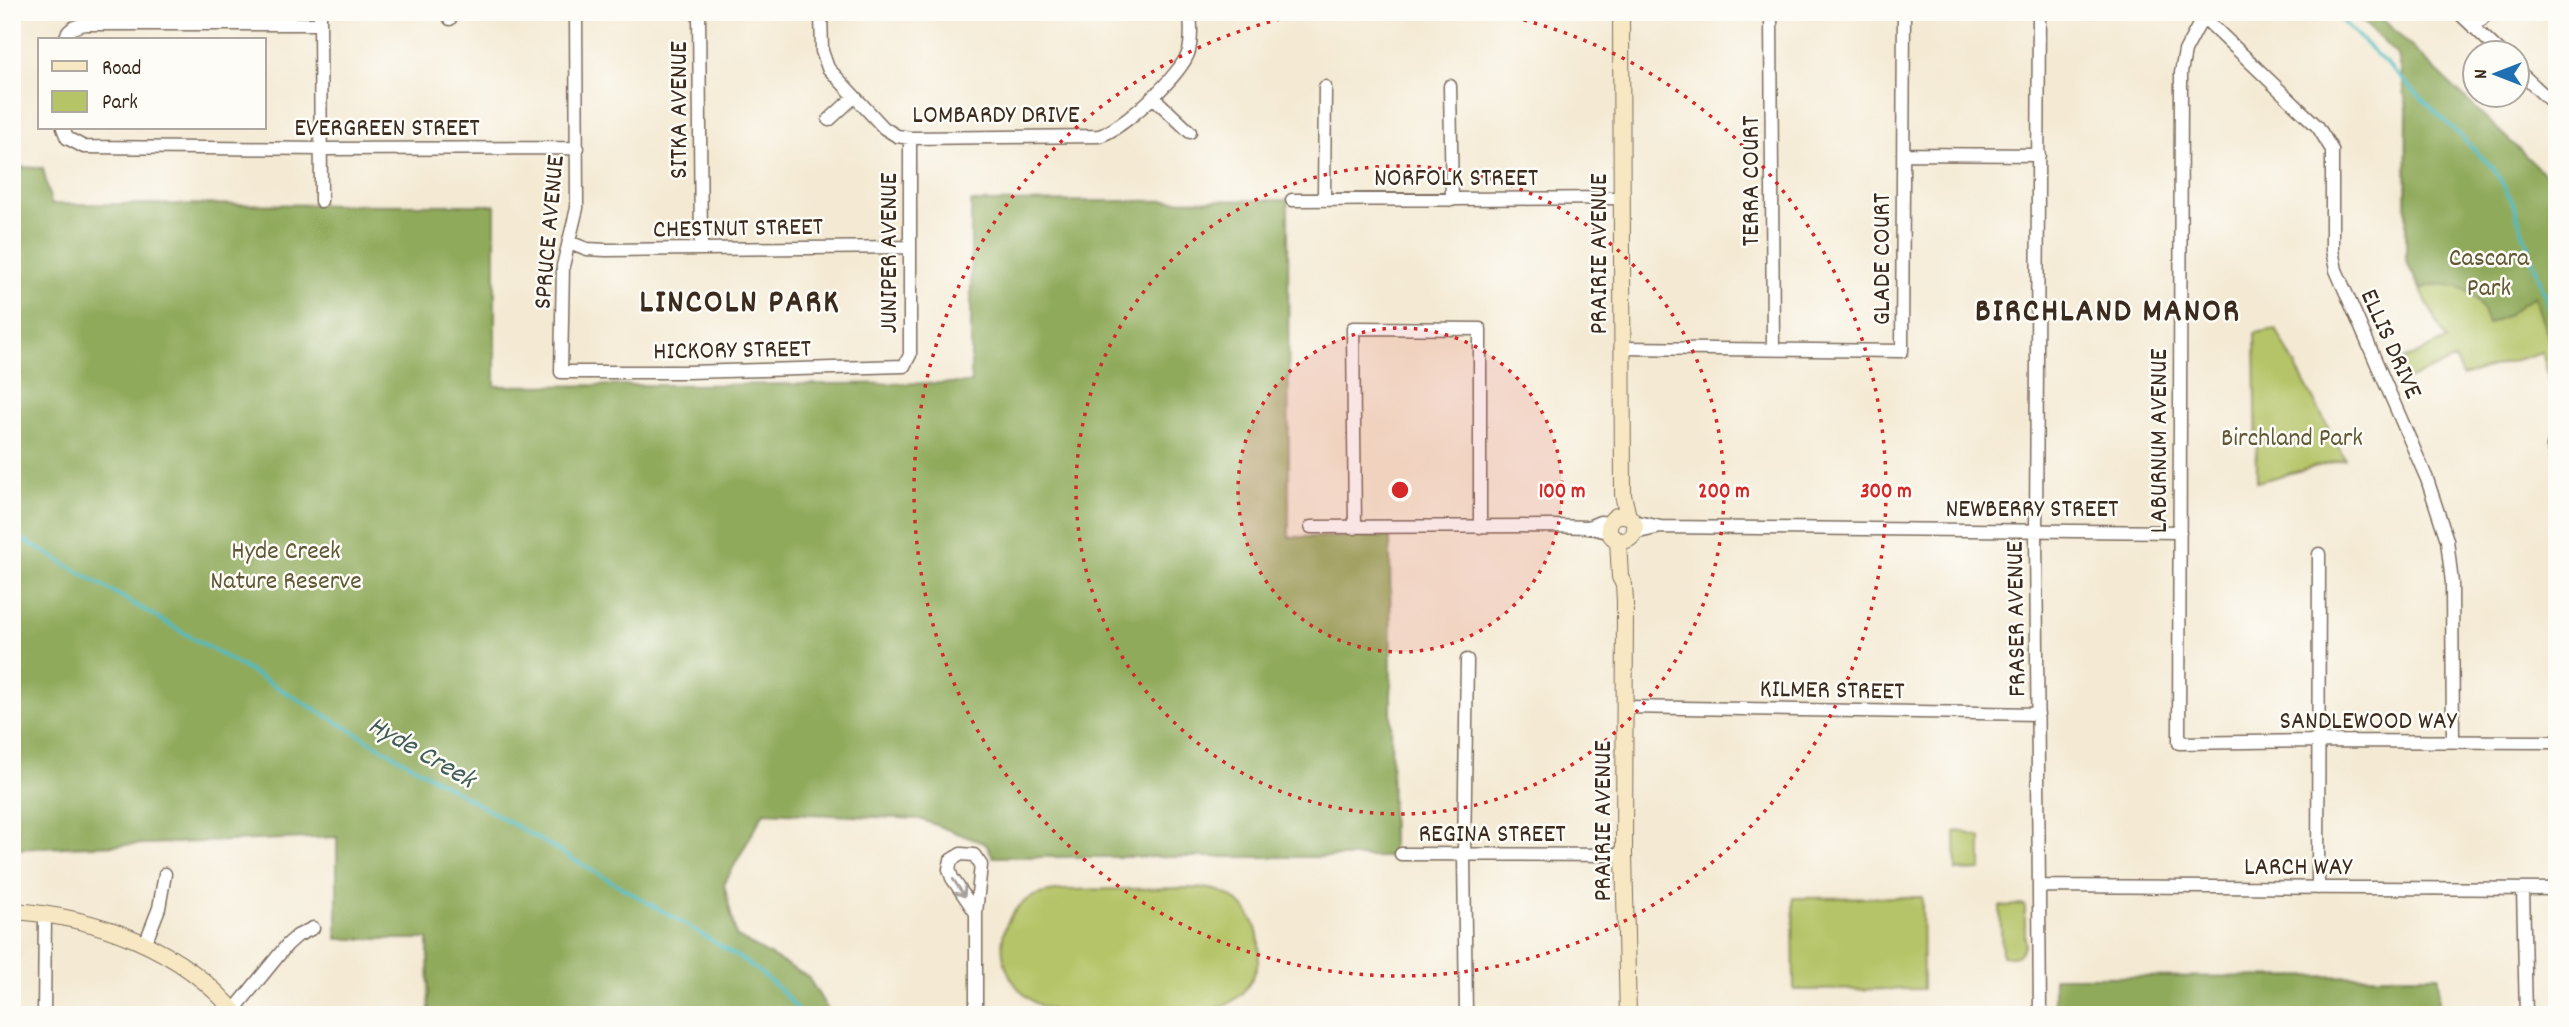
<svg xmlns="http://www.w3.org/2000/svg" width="2569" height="1027" font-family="Dekko,sans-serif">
<rect width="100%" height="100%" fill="#fdfcf7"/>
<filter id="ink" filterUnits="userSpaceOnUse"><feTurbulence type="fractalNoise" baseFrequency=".0143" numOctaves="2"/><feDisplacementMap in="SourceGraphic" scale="14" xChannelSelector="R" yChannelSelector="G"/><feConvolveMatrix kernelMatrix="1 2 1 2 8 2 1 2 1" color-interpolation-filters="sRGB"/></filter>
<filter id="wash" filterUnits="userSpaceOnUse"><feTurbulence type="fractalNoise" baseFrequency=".00686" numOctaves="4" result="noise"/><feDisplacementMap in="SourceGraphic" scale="28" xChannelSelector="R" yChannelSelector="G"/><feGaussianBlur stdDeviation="1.57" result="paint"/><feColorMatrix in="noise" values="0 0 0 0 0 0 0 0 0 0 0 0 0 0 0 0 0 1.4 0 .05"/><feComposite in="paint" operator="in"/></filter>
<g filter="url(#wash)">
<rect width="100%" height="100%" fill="#f4ead4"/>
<!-- green -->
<path fill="#b5c467" stroke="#787742" stroke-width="2" d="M2407,111L2557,204V410L2542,352L2462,376L2455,359L2403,382L2395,364L2446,340L2406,261Z
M2276,329L2345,459L2257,482L2255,333Z
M1964,831C1969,836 1976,833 1981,838V870L1956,871L1955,832Z
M1188,888C1202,888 1217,888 1230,896C1272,921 1268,985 1224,1006C1206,1014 1180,1010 1160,1010C1125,1010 1088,1013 1053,1010C1001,998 981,924 1032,897C1041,892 1053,891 1063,890Z
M1922,897L1923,989L1794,990L1793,898Z
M2025,905V946L2017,956H2002L2000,906Z"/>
<!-- forest -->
<path fill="#90aa5c" stroke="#666a3d" stroke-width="2" d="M2353,12H2375L2557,186V363L2534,296L2505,316L2488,324C2485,316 2482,306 2476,299C2464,284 2437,281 2421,289L2406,261L2407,109L2401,69L2398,56Z
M12,167L43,168L51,204L495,205V386L971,383V202L1288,200L1289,537H1390L1392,857H993L986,844L920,819L764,812L724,884L736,936L808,977L831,1015H429L428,939H337V837L12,849Z
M2439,976V1015H2054V977Z"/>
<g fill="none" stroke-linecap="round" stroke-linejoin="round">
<!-- stream -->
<path stroke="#4dbbc2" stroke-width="3.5" d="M2333,12L2494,169L2511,199L2557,329
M12,533L695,930C735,955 774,976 802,1015"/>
</g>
</g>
<g filter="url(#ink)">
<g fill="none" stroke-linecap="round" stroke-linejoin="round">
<defs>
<path id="street" d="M320,12L321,201
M450,12V19
M576,12L577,208L563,266L561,372H687L904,366L910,355V138
M699,12L701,249
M821,12L822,51L828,68L884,128L897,136L910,138L1099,136C1122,130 1182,74 1189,51C1192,38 1191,25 1190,12
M1771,12L1773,349
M2039,12L2036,532L2040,1015
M2198,12L2318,127L2332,150V250L2336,270L2427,479L2447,540L2452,583L2453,741
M2458,12L2500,52
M2203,17L2185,51L2181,73L2179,743L2319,741L2557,742
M2474,28L2488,12
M65,40C67,29 75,26 85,24H320
M2516,69L2557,107
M1450,86L1452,200
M1153,97L1190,132
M829,120L854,97
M63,128L67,138L84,147L321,149L578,148
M1904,154L2039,155
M1324,199L1325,87
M1292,200L1621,198
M569,242L587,249L606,250L909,247
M1621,348L1902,351L1904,12
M2556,431L2553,447L2557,469
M1633,521L1661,527L2180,532
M1311,527L1552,526L1588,527L1611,533
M1588,527L1600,522L1611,523
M1355,528L1353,328L1480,329V527
M1634,533L1661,527
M1625,707L2038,714
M1401,854L1624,855
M2039,886L2557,889
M2318,888L2319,554
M2523,889L2526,1015
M976,913L952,878L949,869L951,860L961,854L974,855L981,865L976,913V1015
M145,944L159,908L165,874
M44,1015L45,914
M230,1015L287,945L297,936L313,928
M1466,1015L1464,854L1467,660"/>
<path id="secondary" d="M1621,12L1623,495L1628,516
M1609 528a13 13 0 1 1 26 0a13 13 0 1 1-26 0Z
M1618,540L1620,577L1624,585L1625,601L1624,855L1628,1015
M12,911C95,916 183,948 237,1015"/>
</defs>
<!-- street casing -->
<use href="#street" stroke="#7c6d5e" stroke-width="15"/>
<!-- secondary casing -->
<use href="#secondary" stroke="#7c6d5e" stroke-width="18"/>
<!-- street -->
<use href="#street" stroke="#fff" stroke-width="12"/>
<!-- secondary -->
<use href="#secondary" stroke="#f7e8c3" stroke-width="16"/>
</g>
<!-- one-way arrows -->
<defs><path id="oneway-shaft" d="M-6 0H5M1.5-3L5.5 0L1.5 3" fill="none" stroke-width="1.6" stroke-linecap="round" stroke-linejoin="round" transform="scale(1.75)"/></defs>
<use stroke="#a79f9a" href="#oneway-shaft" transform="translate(959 888) rotate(56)"/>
</g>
<!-- distance rings -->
<circle cx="1400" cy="490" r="162" fill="#d62828" fill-opacity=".12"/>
<g fill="none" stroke="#d62828" stroke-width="3.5" stroke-dasharray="3.5 7">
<circle cx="1400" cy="490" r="162"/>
<circle cx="1400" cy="490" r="324"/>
<path d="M1493 13A486 486 0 1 1 1307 13"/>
</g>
<g text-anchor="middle" stroke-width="5" stroke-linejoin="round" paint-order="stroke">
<!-- street labels -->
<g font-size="26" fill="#3b2a1e" stroke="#fdfcf7">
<text transform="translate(677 110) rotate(-90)" y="9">SITKA AVENUE</text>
<text x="996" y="122">LOMBARDY DRIVE</text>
<text x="387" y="135">EVERGREEN STREET</text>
<text x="1456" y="185">NORFOLK STREET</text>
<text transform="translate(1749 181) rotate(-90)" y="9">TERRA COURT</text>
<text transform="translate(738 226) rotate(-1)" y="9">CHESTNUT STREET</text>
<text transform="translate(547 232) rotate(-85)" y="9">SPRUCE AVENUE</text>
<text transform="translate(887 253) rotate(-90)" y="9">JUNIPER AVENUE</text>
<text transform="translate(1597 254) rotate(-90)" y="9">PRAIRIE AVENUE</text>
<text transform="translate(1880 259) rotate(-90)" y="9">GLADE COURT</text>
<text transform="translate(2393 343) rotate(66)" y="9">ELLIS DRIVE</text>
<text transform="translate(732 348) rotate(-1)" y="9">HICKORY STREET</text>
<text transform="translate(2157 441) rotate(-90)" y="9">LABURNUM AVENUE</text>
<text x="2032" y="516">NEWBERRY STREET</text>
<text transform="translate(2014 619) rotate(-91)" y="9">FRASER AVENUE</text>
<text transform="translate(1832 688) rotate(1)" y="9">KILMER STREET</text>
<text x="2368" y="728">SANDLEWOOD WAY</text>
<text transform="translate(1601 821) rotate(-90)" y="9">PRAIRIE AVENUE</text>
<text x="1492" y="841">REGINA STREET</text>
<text x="2298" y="874">LARCH WAY</text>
</g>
<!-- park labels -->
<g font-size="26" fill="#605834" stroke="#fdfcf7">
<text x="2489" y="265">Cascara<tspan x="2489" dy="30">Park</tspan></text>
<text x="2292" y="445">Birchland Park</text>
<text x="286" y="558">Hyde Creek<tspan x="286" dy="30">Nature Reserve</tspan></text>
</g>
<!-- water labels -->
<g font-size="28" font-style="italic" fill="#415d57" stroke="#fdfcf7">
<text transform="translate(423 750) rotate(30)" y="10">Hyde Creek</text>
</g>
<!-- district labels -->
<g font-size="33" font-weight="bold" letter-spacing="2" fill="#3b2a1e" stroke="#fdfcf7">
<text x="740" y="311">LINCOLN PARK</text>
<text x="2108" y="320">BIRCHLAND MANOR</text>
</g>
</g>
<circle cx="1400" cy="490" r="10" fill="#d62828" stroke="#fdfcf7" stroke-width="3.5"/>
<g font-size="21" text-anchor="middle" font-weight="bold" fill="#d62828" stroke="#fdfcf7" stroke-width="5" stroke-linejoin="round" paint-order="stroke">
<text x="1562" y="497">100 m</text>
<text x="1724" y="497">200 m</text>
<text x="1886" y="497">300 m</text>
</g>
<!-- margin -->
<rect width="2569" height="1027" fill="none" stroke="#fdfcf7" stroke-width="42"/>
<!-- legend -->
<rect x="38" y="38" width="228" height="91" fill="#fdfcf7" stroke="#afa8a0" stroke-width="2"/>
<rect x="52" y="61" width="35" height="10" fill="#f7e8c3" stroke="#afa8a0" stroke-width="2"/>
<text x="102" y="74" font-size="21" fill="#3b2a1e">Road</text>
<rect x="52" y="91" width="35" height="21" fill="#b5c467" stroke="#afa8a0" stroke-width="2"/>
<text x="102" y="108" font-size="21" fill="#3b2a1e">Park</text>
<!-- north arrow -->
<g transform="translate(2496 74) rotate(270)"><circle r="33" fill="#fdfcf7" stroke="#afa8a0" stroke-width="2"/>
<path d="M0-5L12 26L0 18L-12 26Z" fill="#1f6fb2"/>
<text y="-10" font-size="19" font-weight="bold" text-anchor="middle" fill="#3b2a1e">N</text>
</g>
</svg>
